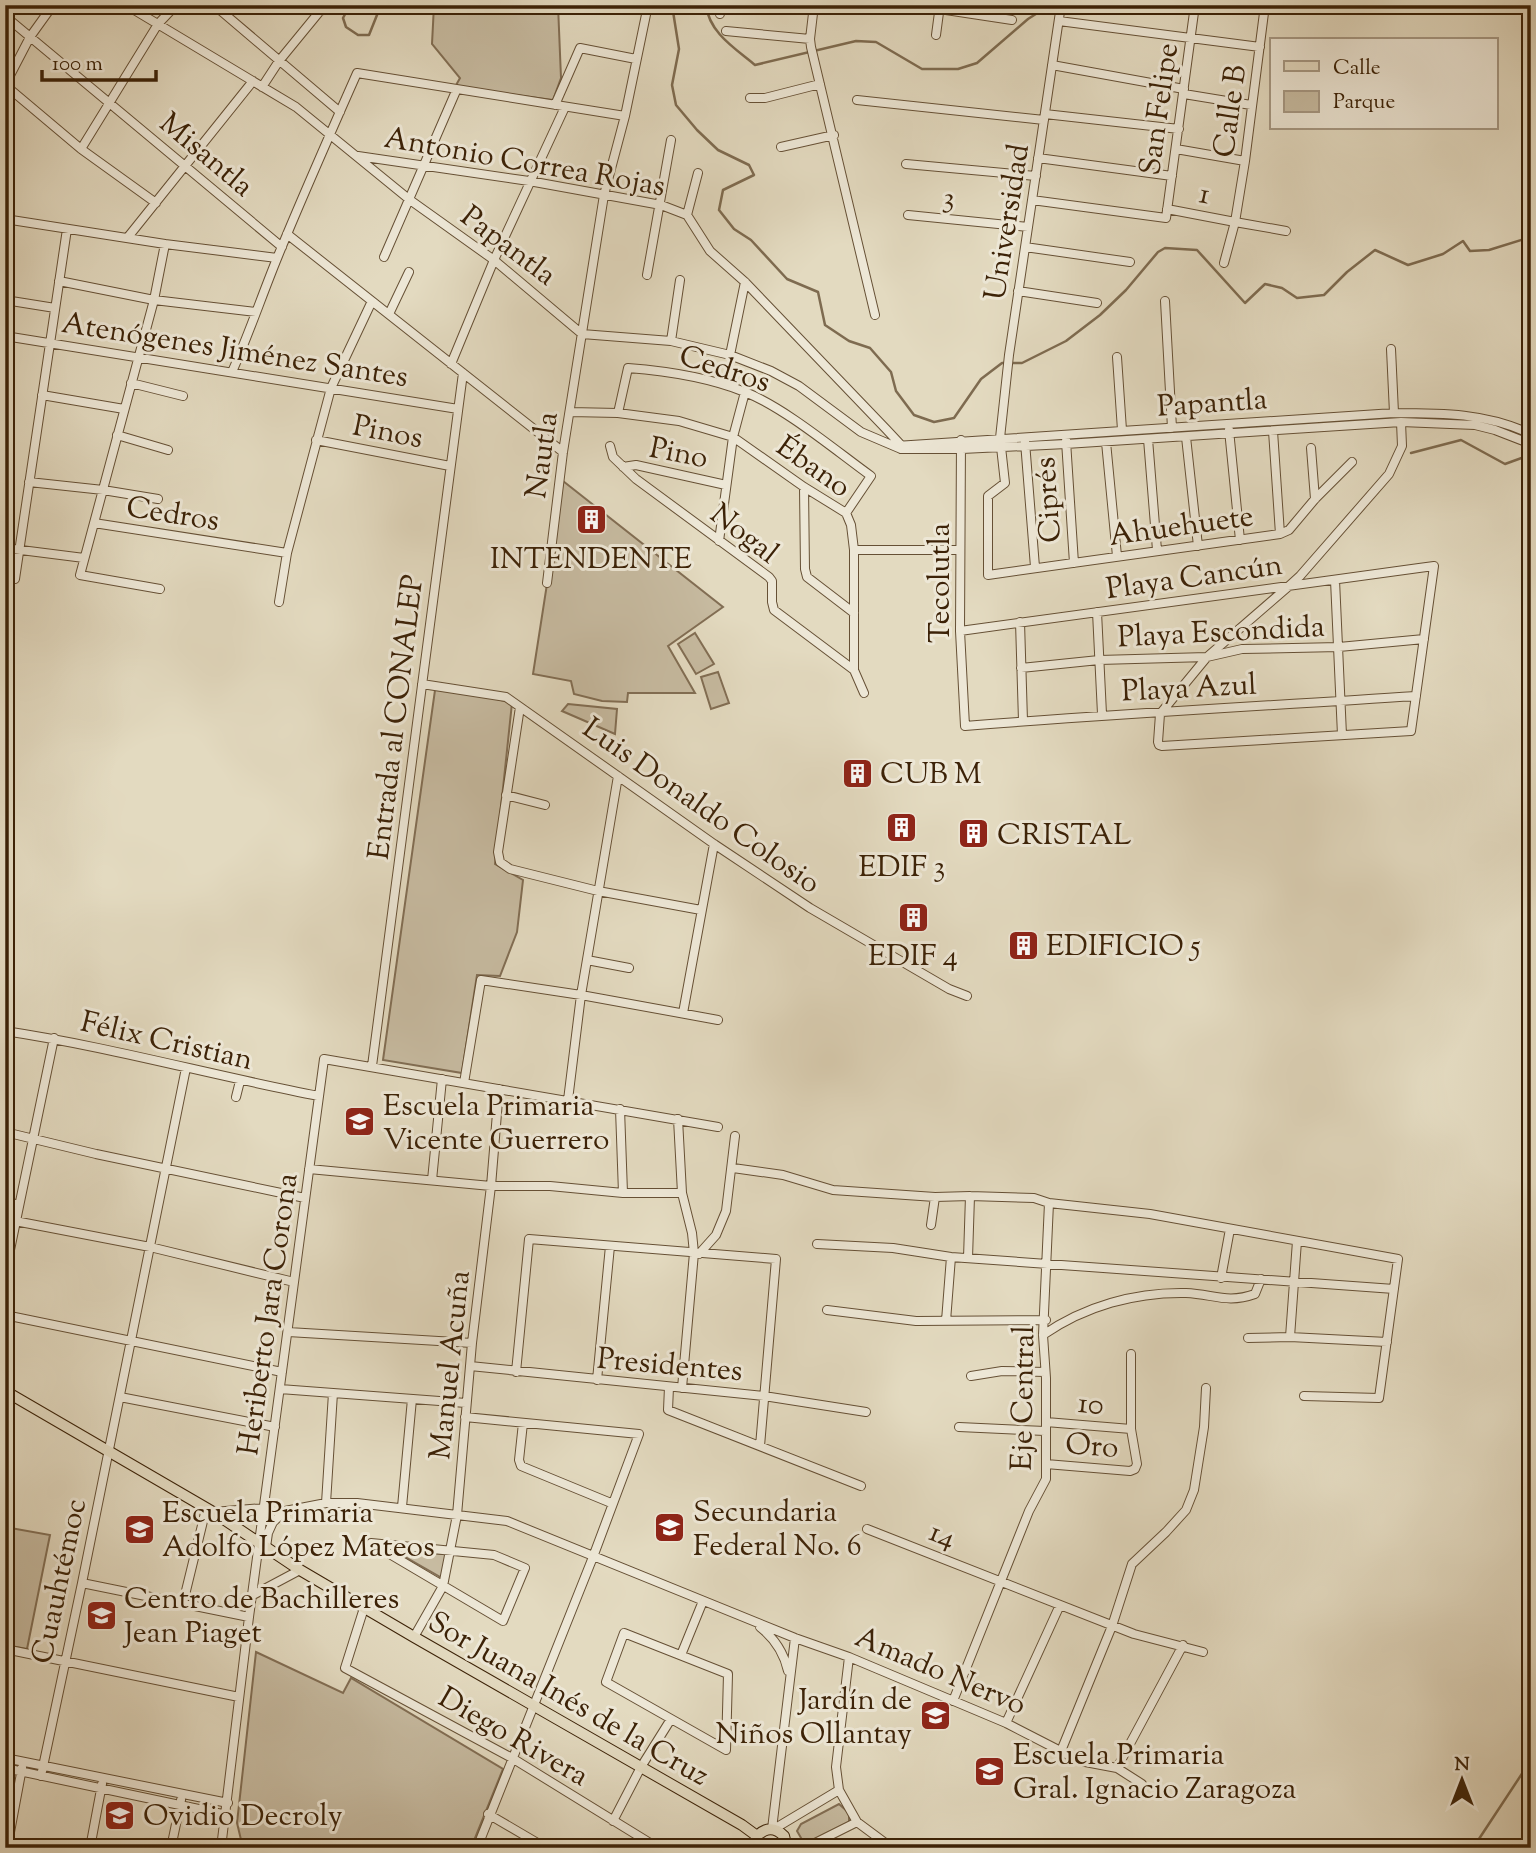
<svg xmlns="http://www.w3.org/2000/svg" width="1536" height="1853" font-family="'Sorts Mill Goudy',serif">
<rect width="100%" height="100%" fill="#e3dac0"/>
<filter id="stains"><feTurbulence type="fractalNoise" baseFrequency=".00286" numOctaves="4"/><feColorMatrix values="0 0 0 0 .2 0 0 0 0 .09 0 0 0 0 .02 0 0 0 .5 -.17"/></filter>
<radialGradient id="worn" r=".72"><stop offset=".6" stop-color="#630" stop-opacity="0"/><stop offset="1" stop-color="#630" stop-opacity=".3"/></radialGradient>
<!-- green -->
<path fill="#c7bba1" stroke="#826e54" stroke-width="2" d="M434,5H558L561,78L553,100L455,87L460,78L432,44Z
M563,481L723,607L668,646L695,693H628L627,702L602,701L574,694L571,681L533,674Z
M695,633L714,664L696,674L678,644Z
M718,672L729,703L711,709L701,677Z
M436,683L512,703L495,864L523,880L517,932L500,976L477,975L462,1073L383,1060Z
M568,704L617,709L615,734L562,711Z
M5,1527L50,1535L27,1649L5,1645Z
M393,1550L446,1554L442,1578Z
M256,1652L343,1693L351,1678L503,1769L471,1848H243L237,1823Z
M839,1804L849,1813V1823L810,1843H804L797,1831L801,1824Z"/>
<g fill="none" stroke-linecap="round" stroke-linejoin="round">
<!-- stream -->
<path stroke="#7e6b50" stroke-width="2.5" d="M350,5L343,18L346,27L358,35H369L381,5
M672,5L679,49L672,85L676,105L697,130L718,150L749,165L754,175L723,190L719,210L734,229L751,240L787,279L818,292L825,325L849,341L870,348L891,372L896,391L914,415L934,422L954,418L981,379L1002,363H1022L1066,341L1100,315L1126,290L1158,252L1165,248L1197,250L1245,303L1265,284L1282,288L1297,298L1324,295L1347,272L1375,250L1408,265L1443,254L1463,241L1470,251L1489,250L1531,237
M706,5C709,33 736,49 755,65L856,41L876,42L922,69H958L977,63L1028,19L1050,5
M1411,453L1461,440L1505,464L1527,456L1531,458
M1531,1278L1528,1282L1523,1410L1531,1424
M1473,1848L1531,1760"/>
<defs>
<path id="minor" d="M126,5L296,107L410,200L494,260L582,334L671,341L730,355L771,371L799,386L861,432L901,449H962L1066,444L1401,422L1475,425L1495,430L1531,444
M214,5L340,112
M814,5L810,39L811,47L875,315
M913,5L1012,20
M1061,5L1009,355L1000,438L1005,483L988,496V575L1280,534L1289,530L1315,499L1352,462
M720,14L722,5
M5,16L282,247
M1059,21L1260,47
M726,31L810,39
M936,35L940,5
M1052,65L1184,89
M5,85L81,149L156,203
M5,85L30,37L53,5
M262,87L279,61L320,11L337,5
M1184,94L1251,105
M750,98H765L820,84
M857,100L1044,120
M555,105L580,48L636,59
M1045,114L1179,129
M781,147L834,135
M81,149L158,24L176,5
M1176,149L1245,161
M358,156L529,181L661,205L687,215L710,251L745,282L886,429L900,444L901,449
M1038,158L1172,176
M906,164L1036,176
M1032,200L1166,218L1195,5
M1167,209L1235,222L1245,161L1265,5
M687,215L698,173
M908,215L1028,227
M5,219L165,244L277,258
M287,234L563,452
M128,237L253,81
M1025,247L1130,262
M384,257L456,91
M1224,263L1235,222L1286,231
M647,275L671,140
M59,281L154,300L256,312
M1018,291L1097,303
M5,300L55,308
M1165,301L1172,428
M389,314L409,272
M5,336L458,409
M671,341L680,280
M1391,349L1394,413
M730,355L745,282
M1117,357L1122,430
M451,364L494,260L565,107
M232,372C249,334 262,295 278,256C303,195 330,134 357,73L625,116
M131,383L183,396
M42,395L124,409
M570,412L618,413L679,421L733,437L804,487L846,513L851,525L854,550V670
M618,413L628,368C667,371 708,377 745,392C785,408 835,450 871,476L846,513
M1229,430L1240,540
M1273,431L1280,534
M117,435L168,450
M1186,437L1198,546
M1148,439L1157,550
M316,440L450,466
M961,440L960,631L965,726C1115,714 1265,706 1416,696
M1066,441L1074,563
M5,442L9,439
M1025,442L1035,567
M1106,442L1117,556
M610,446L613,457L636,479L769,577L772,581V602L774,610L854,670L864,693
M896,446L1394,413C1443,413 1486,413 1531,434
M1311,448L1315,499
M623,467L636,465L726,485
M29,482L103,490L158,499
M804,487L805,569L807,577L854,613
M94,523L287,553
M719,541L733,437L745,392
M5,548L84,558
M854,550H960
M15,579L67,229
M1335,580L1342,735
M547,583L563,452L604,195L625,116L648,5
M160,589L80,575L154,300L165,244
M279,602L287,553L331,388L372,301
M1097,612L1102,714
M1020,622L1023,721
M960,631C1113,610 1266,589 1419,568L1434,566L1411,731L1162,746L1159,745L1158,742L1160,714L1207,657L1289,586L1300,576L1389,474L1402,446L1401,422
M1021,668L1099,660L1207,657L1242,649L1339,647L1424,639
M422,684L506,697L714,844L810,908L949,989L967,996
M520,707L498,852L500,862L510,869L598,891L701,910
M506,795L545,805
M587,960L629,968
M683,1013L714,844
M5,1031C111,1047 214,1076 319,1096
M372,1066L463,373
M464,1083L481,980L581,995L718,1020
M236,1097L240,1081
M568,1100L581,995L618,776
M620,1109L623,1193
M678,1119L682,1193L692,1233L694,1253L682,1388
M5,1132L96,1154L305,1198
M733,1168L783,1175L833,1190L935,1197L970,1196L1034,1198L1049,1203L1150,1214L1398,1259L1379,1398L1304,1396
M309,1169L491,1186H550L623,1193H682
M432,1180L442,1079
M5,1201L19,1205
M15,1221L150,1247L294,1282
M931,1225L935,1197
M817,1244L893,1248L951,1257L1394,1289
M699,1254L716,1235L726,1211L735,1136
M968,1258L970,1196
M5,1274L54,1038
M1221,1278L1230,1229
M827,1310L916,1321L1046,1320
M5,1315L282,1372
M946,1321L951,1257
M288,1332L472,1343
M1043,1335C1085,1306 1135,1292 1186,1293C1213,1294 1227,1304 1255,1294L1261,1279
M1290,1337L1297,1241
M1248,1338L1290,1337L1387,1342
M470,1366L764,1396L866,1412
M516,1372L529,1239L776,1259L760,1446
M971,1376L1002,1371L1045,1372
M597,1380L610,1246
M669,1387L668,1410L861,1486
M280,1389L466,1403
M120,1397L275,1427
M465,1417L639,1434L593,1557L477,1848
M1046,1422L1131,1429
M523,1423L519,1460L521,1466L611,1503
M959,1427L1045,1431
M1046,1464L1130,1471L1135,1469L1137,1464L1131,1429V1354
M326,1503L333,1393
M402,1507L412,1399
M213,1512L264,1508
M867,1529L1134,1634L1203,1652
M371,1543L494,1555L525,1568L503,1621Z
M266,1547L268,1533L273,1522L285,1511L326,1503H357L507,1521L795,1638L849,1657L1006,1723L1080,1761L1117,1768L1142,1784
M82,1583L249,1617
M253,1595L300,1570
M183,1603L206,1509
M364,1608L345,1668L512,1758L658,1848
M760,1627C774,1638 784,1653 788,1671
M624,1633L728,1674L726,1750L606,1682Z
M414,1637L443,1586L457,1515L472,1343L491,1186L499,1089
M5,1649L239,1697
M681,1655L703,1601
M849,1657L836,1767L839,1790L857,1822L892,1848
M962,1682L987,1691
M953,1701L1029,1511L1046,1479V1378L1043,1335L1049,1203
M1006,1723L1060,1605
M1061,1751L1112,1626L1132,1564L1166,1532L1186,1510L1194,1490L1204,1427L1206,1388
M5,1758L228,1803
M5,1768L227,1815
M1117,1768L1183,1645
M41,1776L82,1583L186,1068
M488,1814L546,1848
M613,1821L641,1767L671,1719
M772,1829L795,1638
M774,1829L839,1790
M7,1848L22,1768
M90,1848L102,1784
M171,1848L181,1800
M221,1848L249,1617L324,1059L718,1127
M805,1848L857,1822"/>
<path id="major" d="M5,1391L213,1512L300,1570L414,1637L742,1825L757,1836
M754,1848L757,1836C766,1827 775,1827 784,1836L787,1848"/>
</defs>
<!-- minor casing -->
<use href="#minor" stroke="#665035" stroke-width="10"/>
<!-- major casing -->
<use href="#major" stroke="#3c2207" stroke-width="12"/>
<!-- minor -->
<use href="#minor" stroke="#ede7d6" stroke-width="8"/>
<!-- major -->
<use href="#major" stroke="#e3dac0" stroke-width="10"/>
</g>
<!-- icons -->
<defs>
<symbol id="building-square" viewBox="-11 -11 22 22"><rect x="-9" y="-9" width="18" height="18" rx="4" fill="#8f2418" stroke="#ede7d6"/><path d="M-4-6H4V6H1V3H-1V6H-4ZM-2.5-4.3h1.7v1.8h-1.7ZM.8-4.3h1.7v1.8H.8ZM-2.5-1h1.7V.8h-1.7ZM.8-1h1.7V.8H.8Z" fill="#fff"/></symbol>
<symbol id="school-square" viewBox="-11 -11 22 22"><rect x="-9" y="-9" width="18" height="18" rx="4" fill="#8f2418" stroke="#ede7d6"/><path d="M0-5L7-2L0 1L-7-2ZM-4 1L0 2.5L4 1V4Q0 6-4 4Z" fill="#fff"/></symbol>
<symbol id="university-square" viewBox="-11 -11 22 22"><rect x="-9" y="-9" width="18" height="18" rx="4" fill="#8f2418" stroke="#ede7d6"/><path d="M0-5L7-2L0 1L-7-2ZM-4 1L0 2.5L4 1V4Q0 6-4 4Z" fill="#fff"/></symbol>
</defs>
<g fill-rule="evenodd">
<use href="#building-square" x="574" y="502" width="35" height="35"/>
<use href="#building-square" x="840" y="756" width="35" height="35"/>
<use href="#building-square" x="884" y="810" width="35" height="35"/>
<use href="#building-square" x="956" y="816" width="35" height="35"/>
<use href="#building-square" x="896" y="900" width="35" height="35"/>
<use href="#building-square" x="1006" y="928" width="35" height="35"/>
<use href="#school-square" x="342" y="1104" width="35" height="35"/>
<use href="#school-square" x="652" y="1510" width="35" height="35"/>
<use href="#school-square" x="122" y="1512" width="35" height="35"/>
<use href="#university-square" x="84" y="1598" width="35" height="35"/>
<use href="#school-square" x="918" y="1698" width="35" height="35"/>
<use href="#school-square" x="972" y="1754" width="35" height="35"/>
<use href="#school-square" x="102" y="1798" width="35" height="35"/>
</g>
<g text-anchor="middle" stroke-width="6" stroke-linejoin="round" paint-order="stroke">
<!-- street labels -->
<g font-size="30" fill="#3c2207" stroke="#ede7d6">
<text transform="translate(1158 109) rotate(-82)" y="10">San Felipe</text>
<text transform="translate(1229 111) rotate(-82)" y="10">Calle B</text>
<text transform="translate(207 154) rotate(40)" y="10">Misantla</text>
<text transform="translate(525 161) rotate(10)" y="10">Antonio Correa Rojas</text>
<text transform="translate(1205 193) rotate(11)" y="10">1</text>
<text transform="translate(949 197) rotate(6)" y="10">3</text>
<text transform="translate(1006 222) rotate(-81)" y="10">Universidad</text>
<text transform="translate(509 245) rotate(37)" y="10">Papantla</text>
<text transform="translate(235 349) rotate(9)" y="10">Atenógenes Jiménez Santes</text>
<text transform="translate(725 368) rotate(18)" y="10">Cedros</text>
<text transform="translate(1212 402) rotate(-4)" y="10">Papantla</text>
<text transform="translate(388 431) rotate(11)" y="10">Pinos</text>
<text transform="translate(679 452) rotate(11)" y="10">Pino</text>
<text transform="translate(541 455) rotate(-82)" y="10">Nautla</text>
<text transform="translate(814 466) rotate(35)" y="10">Ébano</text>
<text transform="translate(1047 500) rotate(-94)" y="10">Ciprés</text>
<text transform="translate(173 513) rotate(9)" y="10">Cedros</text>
<text transform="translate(1181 525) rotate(-8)" y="10">Ahuehuete</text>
<text transform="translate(745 533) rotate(38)" y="10">Nogal</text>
<text transform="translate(1194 576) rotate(-8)" y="10">Playa Cancún</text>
<text transform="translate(939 583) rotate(-90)" y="10">Tecolutla</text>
<text transform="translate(1221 631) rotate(-3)" y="10">Playa Escondida</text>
<text transform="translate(1189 687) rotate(-3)" y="10">Playa Azul</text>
<text transform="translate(395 717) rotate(-83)" y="10">Entrada al CONALEP</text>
<text transform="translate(702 805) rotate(35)" y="10">Luis Donaldo Colosio</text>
<text transform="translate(167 1040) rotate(13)" y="10">Félix Cristian</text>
<text transform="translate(267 1314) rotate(-82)" y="10">Heriberto Jara Corona</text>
<text transform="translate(670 1364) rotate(5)" y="10">Presidentes</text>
<text transform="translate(449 1365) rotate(-84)" y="10">Manuel Acuña</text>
<text transform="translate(1022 1398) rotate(-89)" y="10">Eje Central</text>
<text transform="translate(1091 1403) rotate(5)" y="10">10</text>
<text transform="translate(1092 1445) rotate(4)" y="10">Oro</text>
<text transform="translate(943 1534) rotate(21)" y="10">14</text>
<text transform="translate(58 1581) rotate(-78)" y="10">Cuauhtémoc</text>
<text transform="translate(941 1670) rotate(23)" y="10">Amado Nervo</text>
<text transform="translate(569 1698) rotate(30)" y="10">Sor Juana Inés de la Cruz</text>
<text transform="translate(514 1736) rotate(30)" y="10">Diego Rivera</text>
</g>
<!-- poi labels -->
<g font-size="30" fill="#3c2207" stroke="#ede7d6" text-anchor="start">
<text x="591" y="568" text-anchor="middle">INTENDENTE</text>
<text x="880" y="783">CUB M</text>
<text x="997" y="844">CRISTAL</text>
<text x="902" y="876" text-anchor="middle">EDIF 3</text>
<text x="1046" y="955">EDIFICIO 5</text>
<text x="913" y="965" text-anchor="middle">EDIF 4</text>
<text x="383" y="1115">Escuela Primaria<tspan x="383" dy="34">Vicente Guerrero</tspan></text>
<text x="693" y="1521">Secundaria<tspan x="693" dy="34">Federal No. 6</tspan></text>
<text x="162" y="1522">Escuela Primaria<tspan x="162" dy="34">Adolfo López Mateos</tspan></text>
<text x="124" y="1608">Centro de Bachilleres<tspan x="124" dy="34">Jean Piaget</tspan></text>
<text x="912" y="1709" text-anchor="end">Jardín de<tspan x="912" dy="34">Niños Ollantay</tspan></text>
<text x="1013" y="1764">Escuela Primaria<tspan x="1013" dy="34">Gral. Ignacio Zaragoza</tspan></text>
<text x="143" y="1825">Ovidio Decroly</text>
</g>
</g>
<!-- margin -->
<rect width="1536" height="1853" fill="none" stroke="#e3dac0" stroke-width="28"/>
<rect x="7" y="7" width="1522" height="1839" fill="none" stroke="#3c2207" stroke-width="3.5"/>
<rect x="14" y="14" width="1508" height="1825" fill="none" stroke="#3c2207" stroke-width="2"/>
<!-- legend -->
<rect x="1270" y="38" width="228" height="91" fill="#ede7d6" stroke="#a69883" stroke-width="2"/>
<rect x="1284" y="61" width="35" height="10" fill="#e3dac0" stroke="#a69883" stroke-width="2"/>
<text x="1333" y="74" font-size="21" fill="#3c2207">Calle</text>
<rect x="1284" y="91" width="35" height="21" fill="#c7bba1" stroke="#a69883" stroke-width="2"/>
<text x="1333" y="108" font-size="21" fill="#3c2207">Parque</text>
<!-- north arrow -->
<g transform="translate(1462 1780)" stroke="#ede7d6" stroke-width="5" paint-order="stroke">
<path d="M0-5L12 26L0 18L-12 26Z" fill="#3c2207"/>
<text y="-10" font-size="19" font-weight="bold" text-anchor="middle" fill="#3c2207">N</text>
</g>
<!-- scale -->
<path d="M42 70v10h114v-10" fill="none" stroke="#3c2207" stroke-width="3.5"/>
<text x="52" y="70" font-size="21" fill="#3c2207" stroke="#ede7d6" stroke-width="5" paint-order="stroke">100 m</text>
<rect width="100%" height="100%" filter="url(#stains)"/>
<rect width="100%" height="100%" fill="url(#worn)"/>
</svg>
